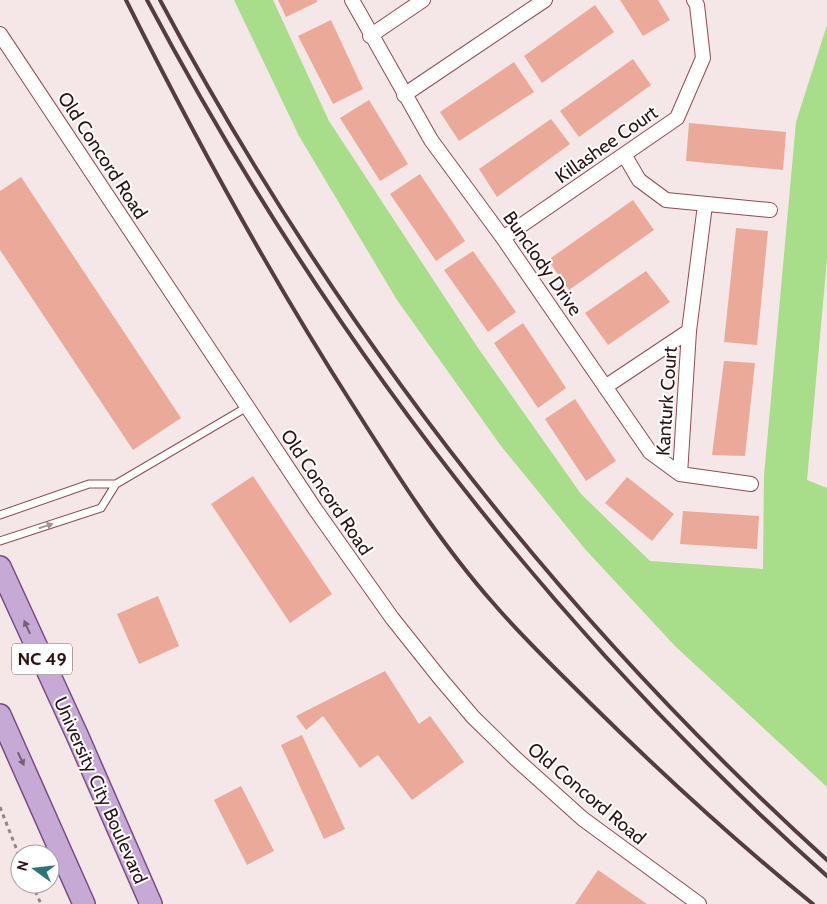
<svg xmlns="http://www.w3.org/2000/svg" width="827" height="904" font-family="Cabin,sans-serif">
<rect width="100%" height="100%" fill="#f5e6e7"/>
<!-- green -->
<path fill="#a8dd89" d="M234,0H273L329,121L478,348L581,494L650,561L763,569L764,476L796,122L827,25V259L807,480L827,488V787L675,646L585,549L501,446L397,300L299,136Z"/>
<!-- building -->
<path fill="#ebaa99" d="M278,0H317V2L286,17Z
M620,0H658L670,20L643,36Z
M595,5L614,32L542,83L524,56Z
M331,20L363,89L333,104L298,36Z
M633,59L651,85L579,137L560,111Z
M514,62L534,92L459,141L440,112Z
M369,100L408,164L380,181L340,118Z
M551,119L570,144L497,197L479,169Z
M689,123L786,132L783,170L686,161Z
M420,174L465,241L436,261L390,194Z
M21,177L181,418L133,450L0,250V191Z
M633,200L654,230L569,290L548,260Z
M736,228L768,231L757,345L724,342Z
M473,251L516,312L488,332L444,270Z
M646,271L670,302L608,345L585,313Z
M523,323L566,388L538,408L494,343Z
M724,361L755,363L745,456L712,455Z
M575,399L616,461L586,481L545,419Z
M253,476L332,594L290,623L211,504Z
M627,477L674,514L652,541L605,503Z
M683,511L759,516L757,549L680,544Z
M158,596L179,646L139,664L117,614Z
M385,671L419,724L430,716L464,762L412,800L378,755L360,768L323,716L306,730L296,716Z
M302,735L345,829L324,839L281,745Z
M241,786L274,851L247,865L214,800Z
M598,870L647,904H575Z"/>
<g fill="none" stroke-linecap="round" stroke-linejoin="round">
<defs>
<path id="lane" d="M0,515L89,484H116
M0,541L101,508L116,484L247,407"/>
<path id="street" d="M352,0L431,140L503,238L650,452L680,474L751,484
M0,34L315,509L392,618L439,677L473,717L516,759L583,819L699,904
M370,36L423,0
M404,95L545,0
M625,156L639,180L666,200L770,210
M503,238L677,118L703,58L697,5L694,0
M605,387L689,331
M680,474L689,331L705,205"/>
<path id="primary" d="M0,567L78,737L151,904
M0,715L84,904"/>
</defs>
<!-- lane casing -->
<use href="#lane" stroke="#8a4e53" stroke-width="9"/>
<!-- street casing -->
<use href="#street" stroke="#8a4e53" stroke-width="16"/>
<!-- primary casing -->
<use href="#primary" stroke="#784e80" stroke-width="24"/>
<!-- path -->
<path stroke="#978485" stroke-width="3" stroke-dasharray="4 4" stroke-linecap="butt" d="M0,807L20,858
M32,884L41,904"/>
<!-- lane -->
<use href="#lane" stroke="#fff" stroke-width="7"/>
<!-- street -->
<use href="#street" stroke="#fff" stroke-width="14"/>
<!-- primary -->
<use href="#primary" stroke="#c7a9d6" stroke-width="21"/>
<!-- rail -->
<path stroke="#543d3f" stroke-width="4" d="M126,0C196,140 270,276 354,407C397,475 441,544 494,604C524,639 558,671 590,703C662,774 735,841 813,904
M147,0C322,330 548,627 827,876
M160,0C334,326 554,612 827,860"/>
</g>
<!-- one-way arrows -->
<defs><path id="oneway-solid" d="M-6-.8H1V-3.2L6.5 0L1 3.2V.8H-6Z" transform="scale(1.25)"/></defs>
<use fill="#a09495" href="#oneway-solid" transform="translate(46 526) rotate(-18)"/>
<g fill="#795e75">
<use href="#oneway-solid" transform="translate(27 627) rotate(-114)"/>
<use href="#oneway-solid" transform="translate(21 759) rotate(65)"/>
</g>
<g text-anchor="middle" stroke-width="4" stroke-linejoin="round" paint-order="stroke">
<!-- shield labels -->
<rect fill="#fff" stroke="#6b595a" stroke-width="1" x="12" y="643.5" width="60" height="31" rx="4"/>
<g font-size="18" font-weight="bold" fill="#2b1214">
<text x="42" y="665">NC 49</text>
</g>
<!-- street labels -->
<g font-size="19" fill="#2b1214" stroke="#fff">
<text transform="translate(606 144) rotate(-35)" y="7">Killashee Court</text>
<text transform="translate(103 155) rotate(57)" y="7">Old Concord Road</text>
<text transform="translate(543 263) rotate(55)" y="7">Bunclody Drive</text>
<text transform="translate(666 401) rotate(-86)" y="7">Kanturk Court</text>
<text transform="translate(327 492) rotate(56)" y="7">Old Concord Road</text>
<text transform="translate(101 790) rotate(66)" y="7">University City Boulevard</text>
<text transform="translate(587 793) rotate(40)" y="7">Old Concord Road</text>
</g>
</g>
<!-- north arrow -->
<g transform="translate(35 869) rotate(285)"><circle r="24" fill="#ffffff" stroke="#aaa0a1"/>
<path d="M0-4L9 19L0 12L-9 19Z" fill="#2b7574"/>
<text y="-8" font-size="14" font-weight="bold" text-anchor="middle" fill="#2b1214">N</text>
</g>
</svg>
